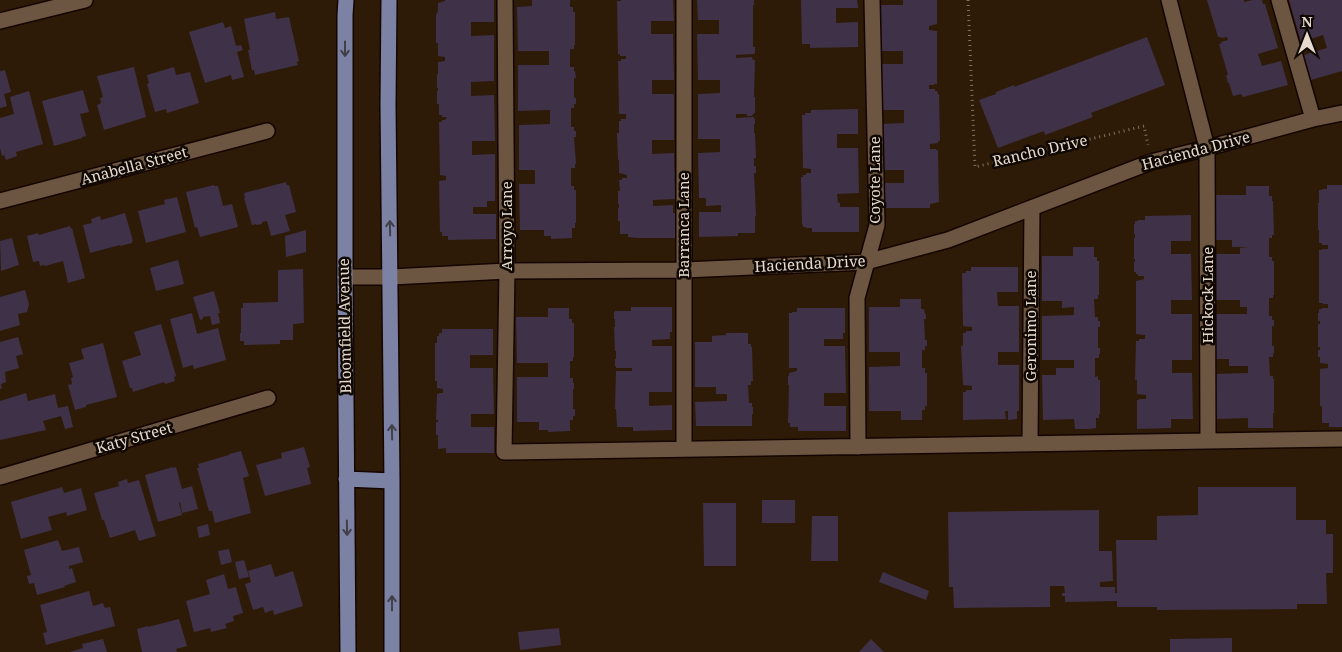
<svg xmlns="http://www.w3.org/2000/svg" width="1342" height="652" font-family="'Noto Serif',serif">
<rect width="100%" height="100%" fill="#2e1b07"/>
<!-- building -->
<path fill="#3f3148" d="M445,0H494V22H471V36L494,35V81L471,82V96L494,95L495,141H472V155L495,154V201H487V207H473V214H496V239L448,240V236H442V232H440L439,181L446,180V176L440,175L439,122H442V120H445L447,117H442V115H439V104H437V91H438V88H437V74H438V62L445,61V57L438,56V43H436V15L438,11V3L445,1Z
M532,0H570V7H573V12H575V45H574V49H570V67H574V71H575L576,78H574V98H576V104H574V108H571V127H574V131H576V137H574L576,164H575V168H571V186H574V190H576V223H575V228H572V238L551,239V236H544V230H520L519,184H535V170H519V125L550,124V110L518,111V65H549V51H518L517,7L532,6Z
M621,0H673L674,21H651V34H673L674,80H652V94H674V140H652V154L674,153L675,199L653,200V206L673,205V213H675L676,238H637L628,237V234H620V221H618V208H619V204H618V191H620L619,180H622V178H627V175L619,173V160H618L617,133H619V121H621V119H626V114H619L618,61H621V59H626V56H620V54H618L617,1H621Z
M697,0H754V5H753V47H755V53L754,54L736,55V58L752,57L753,60H755L754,97H755V113H754L752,116H747V114H736V118L754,117V119H755V124H754V133H755L756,158H754V166H756V173H754L756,216H755V233H738V236L699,237V212H721V205L706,206V198H699L698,153L720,152V139H698V94L720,93V80H698L697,34H719V20H698Z
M801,0H857L858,8H836V23L858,22V47L810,48V44H802Z
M903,0H937V24L929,26V30L937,31V84H934V85H929V89H935V91H937L938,94H939L940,141H938V143L930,144V149H936V150H938L939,202L930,204V208H883L882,183H904V170H882V124L904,123V110H882V64H903V51H881V5H903Z
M1207,0H1244V2L1253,0H1262L1263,4H1265L1278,48L1258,54L1262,66L1281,61L1288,85L1243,97L1241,94L1233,96L1229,83H1228L1226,75H1228L1219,44L1222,43L1221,42L1228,40L1227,37L1221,38L1220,37H1218Z
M1289,0H1342V71L1311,80L1304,55L1327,48L1323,35L1301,42Z
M275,12L276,19L289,17L299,61L297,62L298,65L255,75L254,70H252L248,50H250L244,19Z
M223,22L225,28L231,26L236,46L241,45L243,50L237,52L244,77L232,80L231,75L205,83L189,32Z
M1147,37L1165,85L1091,113L1093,117L1045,135L1044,131L998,148L979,100L996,94V92L1014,85V87Z
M134,67L146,117L104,130L97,105L101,103L100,98L103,97L97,76Z
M174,67L176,75L190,72L199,103L167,113L166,109L155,112L147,84L149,83L147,75Z
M5,70L11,92L4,94L7,106L0,108V71Z
M83,90L89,112L80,114L86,136L82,137V138L54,146L42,101Z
M29,91L43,144L16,152L17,156L6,160L4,155L2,156L0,148V118L14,114L10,97Z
M858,109V134H837V148H858L859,193L837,194L838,203L840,202V207H859V232H812V228H806V227H803V224L802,225L801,177H803V175H806V173H811V169L803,168L802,115H805V113H811V110Z
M286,182L287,185H289L296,212L285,215L290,231L271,236L267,221L262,222V224L256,225V224L252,225L244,198H245L244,193Z
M214,185V186H218L223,206L232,204L238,227L200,237L197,227L195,228L186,192Z
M1327,185H1342V427H1329V423H1322V406H1320V369L1328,368V364L1320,363V357H1318V350H1320V347H1318V324H1320V321H1318V313H1319V309H1322V308H1328V304H1323V303H1319V250H1322V249H1328V245H1322V243H1319V230H1318V203H1319V190H1322V189H1327Z
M1246,186H1269V196H1272V201H1273L1274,235H1272V238H1269V257H1272V261H1274V295H1273V298H1269V316H1272V320H1274V326H1272V346H1274V353L1273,354V357H1269L1270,376H1273V379H1274V413H1273V428H1248V418L1216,419V374L1248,373V366H1229V359H1216V314H1247V307H1240V300H1215V254H1240V248L1248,247H1232V240H1215L1214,195H1246Z
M177,197L186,232L146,243L138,211L165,204L164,200Z
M125,213L133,241H132V243L120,246V245L90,253L83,225L92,223L91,219L100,216L101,220Z
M1191,215V241H1171V254H1191L1192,300H1171V314H1192V360H1172V373H1192L1193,419H1171V428L1137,429V400H1139V399H1146V395L1137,394V380H1135L1136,341H1139V339H1145V335L1136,334V281L1144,279V276H1138V274H1136V272H1134V262H1135V259H1134V238H1135V234H1134V224H1135V221H1138V220H1145V216Z
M70,226L71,229L72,228L85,278L68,283L63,261L45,266L44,265L40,266L39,261L33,262L27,236L38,233L39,235Z
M306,230V252L286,257L285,236Z
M12,238L19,265L1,271L0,241Z
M1073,247H1094V257H1097V261H1099V295H1098V299H1094L1095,317H1098V321H1100V327H1098V348H1100V354H1099V358H1095V377L1098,376V380H1100V414H1099V418H1096V428L1089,429H1075L1074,419L1043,420L1042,375H1056V368H1074V360H1042V316L1074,315V307L1062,308V301H1042V256H1073Z
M178,260L184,284L156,291L150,268Z
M971,267H1018V292H997L998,306H1019V352H998V365H1019V411H1017V419L1008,420V411H1005L1006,419L963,420V392H966V390H972V386L963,385L961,346H963V333H966V331H972V327L963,326L962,273H966V271H971Z
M303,269L304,323L293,324V340H280V344L244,345V341H240V333H241V308H243V303L278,302V270Z
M25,290L29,304L27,312L18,314L20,325L0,331V297Z
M214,291L220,313H218L220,323L212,325L210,316L203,317V319L200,320L193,297Z
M900,299H921V309H924L925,314H926V319H924L925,340H927V346H925V350H922V368H925V373H927V406H925V410H922V420H901V411H869V367L900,366V352H869V307H900Z
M631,307H672V332H670V339L652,340V346H672V392H649V406L672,405V430L633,431V427H617L616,409H615L616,371H632V368H616V366H615V359H616V351H615L614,327H615V319H614V312H615V311H631Z
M548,308H569V319H572V323H574V357H573V361H570V378H573V383H574V389H573V409H575V416H573V420H570V431L548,432V430H539V422H517V377H548V363H517L516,317H548Z
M797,308H845V333H843V339H824V346H845L846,393H824V406H846V431H798V427H790V423H788L789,385H788V376H789V373L797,371V368H789V313H792V312H797Z
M192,313L197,334L218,328L226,360L194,369L193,365L183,368L170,319Z
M161,324L176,376L174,377L175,381L165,384L164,382L133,392L132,388H130L122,361L141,355L134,332Z
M442,329H493V355H470V368H493L494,414H471V427H494V453H446V448L438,449V435H436V422H438V420H436L437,394H439V393H443V389L437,388V381H435V343H437V336H439V333H442Z
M726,333H748V344H751V347H752L753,381H751V385H748L749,403H752V407H753V414H752V426H696L695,402L727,401V394H716V387H695V342H712V336L726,335Z
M18,337L23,354L16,356L19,368L5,372L6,382L1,384L2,388L0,389V342Z
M103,343L117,397L86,405V407L75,410L68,385L72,384L71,378L73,377L69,363L84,359L81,349Z
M26,393L28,401L55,394L58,408L68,406L73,427L65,429L61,416L43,421L46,430L0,440V401Z
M304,447L310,467L307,468L311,484L265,496L256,465L282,458L281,453Z
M241,451L249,476L243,478L251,513L215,523L212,511H209L197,468H199L198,464L229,455V454Z
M173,467V468L176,467L182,489L192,486L198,509L182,513L180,502L179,503L182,515L158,522L145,475Z
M127,479L128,483L139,480L156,536L139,541L135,530L110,538L104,520H102L94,493L119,486L118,482Z
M62,487L64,493L81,488L87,510L67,516L66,512L48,517L52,530L21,539L11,502Z
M1198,487H1296V520H1326V534H1333V573H1326L1327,604H1297V609L1157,610V607H1117V601L1065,602V596H1062V593H1065L1064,586H1050V607L954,608L953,587H949L948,512L1099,510V551H1112L1113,581L1100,582V587H1115V593H1117L1116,540H1157V516L1198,515Z
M762,500H795V523H762Z
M703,503H736V566H704Z
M812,516H838V561H811Z
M208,524L210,535L199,538L197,527Z
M58,540L62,551L79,547L83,562L69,566V569L72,568L76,582L64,586L65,587L37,595L34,583L29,584L27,576L31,575L24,550Z
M229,549L232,562L221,565L218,551Z
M244,560L249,577L239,579L235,562Z
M271,564L275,577L293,571L303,606L274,615L273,610L265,613L263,607L253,610L245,584L251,582L248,571Z
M883,572L929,591L926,600L879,582Z
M224,574L228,589L236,587L243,613L233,616L234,621L225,624L227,628L211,632L210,628L194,632L186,601L210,594L206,580Z
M89,591L93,606L103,603L105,608L110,607L115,626L46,645L43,633L47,632L40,605Z
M179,619L187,646L176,649L177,652H142L137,629L148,626V627Z
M559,628L561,645L520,650L518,632Z
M1232,638V652H1170V639Z
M103,639L107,652H70L83,648L82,644Z
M871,639L884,652H859Z"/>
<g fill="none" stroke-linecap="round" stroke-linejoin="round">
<defs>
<path id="minor" d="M505,0L507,271L504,452L1342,439
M684,0V449
M1169,0L1207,148L1208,441
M1279,0L1313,119
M0,21L85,0
M0,201L267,131
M345,277H391L507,271L684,270L866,262L948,240L1151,162L1207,148L1313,119L1342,113
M1030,444L1032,208
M858,447L857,298L877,225L872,0
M0,477L268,398"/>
<path id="major" d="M346,0L345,15V277L348,652
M389,0L388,105L392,481V652
M346,479L392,481"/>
</defs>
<!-- minor casing -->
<use href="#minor" stroke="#150500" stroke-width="18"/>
<!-- major casing -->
<use href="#major" stroke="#150500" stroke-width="18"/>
<!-- path -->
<path stroke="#807160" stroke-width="3" stroke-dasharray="1 4" stroke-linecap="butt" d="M968,0L975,167L1144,126L1148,145"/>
<!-- minor -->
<use href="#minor" stroke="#6c5641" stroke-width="15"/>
<!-- major -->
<use href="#major" stroke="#7c82a3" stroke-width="15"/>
</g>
<!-- one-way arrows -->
<defs><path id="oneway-shaft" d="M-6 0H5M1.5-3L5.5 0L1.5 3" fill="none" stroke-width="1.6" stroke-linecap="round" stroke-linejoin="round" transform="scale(1.25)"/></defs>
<g stroke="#413f4a">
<use href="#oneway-shaft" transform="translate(345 49) rotate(90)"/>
<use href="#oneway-shaft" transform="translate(390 228) rotate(-91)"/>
<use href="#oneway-shaft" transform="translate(392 432) rotate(-91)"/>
<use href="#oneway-shaft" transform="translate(347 528) rotate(89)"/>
<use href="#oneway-shaft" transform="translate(392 603) rotate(-90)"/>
</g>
<g text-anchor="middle" stroke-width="5" stroke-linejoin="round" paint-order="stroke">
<!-- street labels -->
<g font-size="15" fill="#e6dace" stroke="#100802">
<text transform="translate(1040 151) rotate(-13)" y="5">Rancho Drive</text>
<text transform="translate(1196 151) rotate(-15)" y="5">Hacienda Drive</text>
<text transform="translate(134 166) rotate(-15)" y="5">Anabella Street</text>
<text transform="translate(875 180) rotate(-90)" y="5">Coyote Lane</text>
<text transform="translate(684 225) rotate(-90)" y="5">Barranca Lane</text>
<text transform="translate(507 226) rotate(-90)" y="5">Arroyo Lane</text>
<text transform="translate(810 264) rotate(-3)" y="5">Hacienda Drive</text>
<text transform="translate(1208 295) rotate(-90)" y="5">Hickock Lane</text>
<text transform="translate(345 326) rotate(-91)" y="5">Bloomfield Avenue</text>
<text transform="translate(1031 326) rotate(-90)" y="5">Geronimo Lane</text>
<text transform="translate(134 438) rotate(-16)" y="5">Katy Street</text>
</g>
</g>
<!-- north arrow -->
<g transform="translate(1307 35)" stroke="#100802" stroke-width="4" paint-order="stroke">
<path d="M0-4L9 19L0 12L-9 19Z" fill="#e6dace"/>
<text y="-8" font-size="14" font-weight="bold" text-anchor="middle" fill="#e6dace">N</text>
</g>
</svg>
